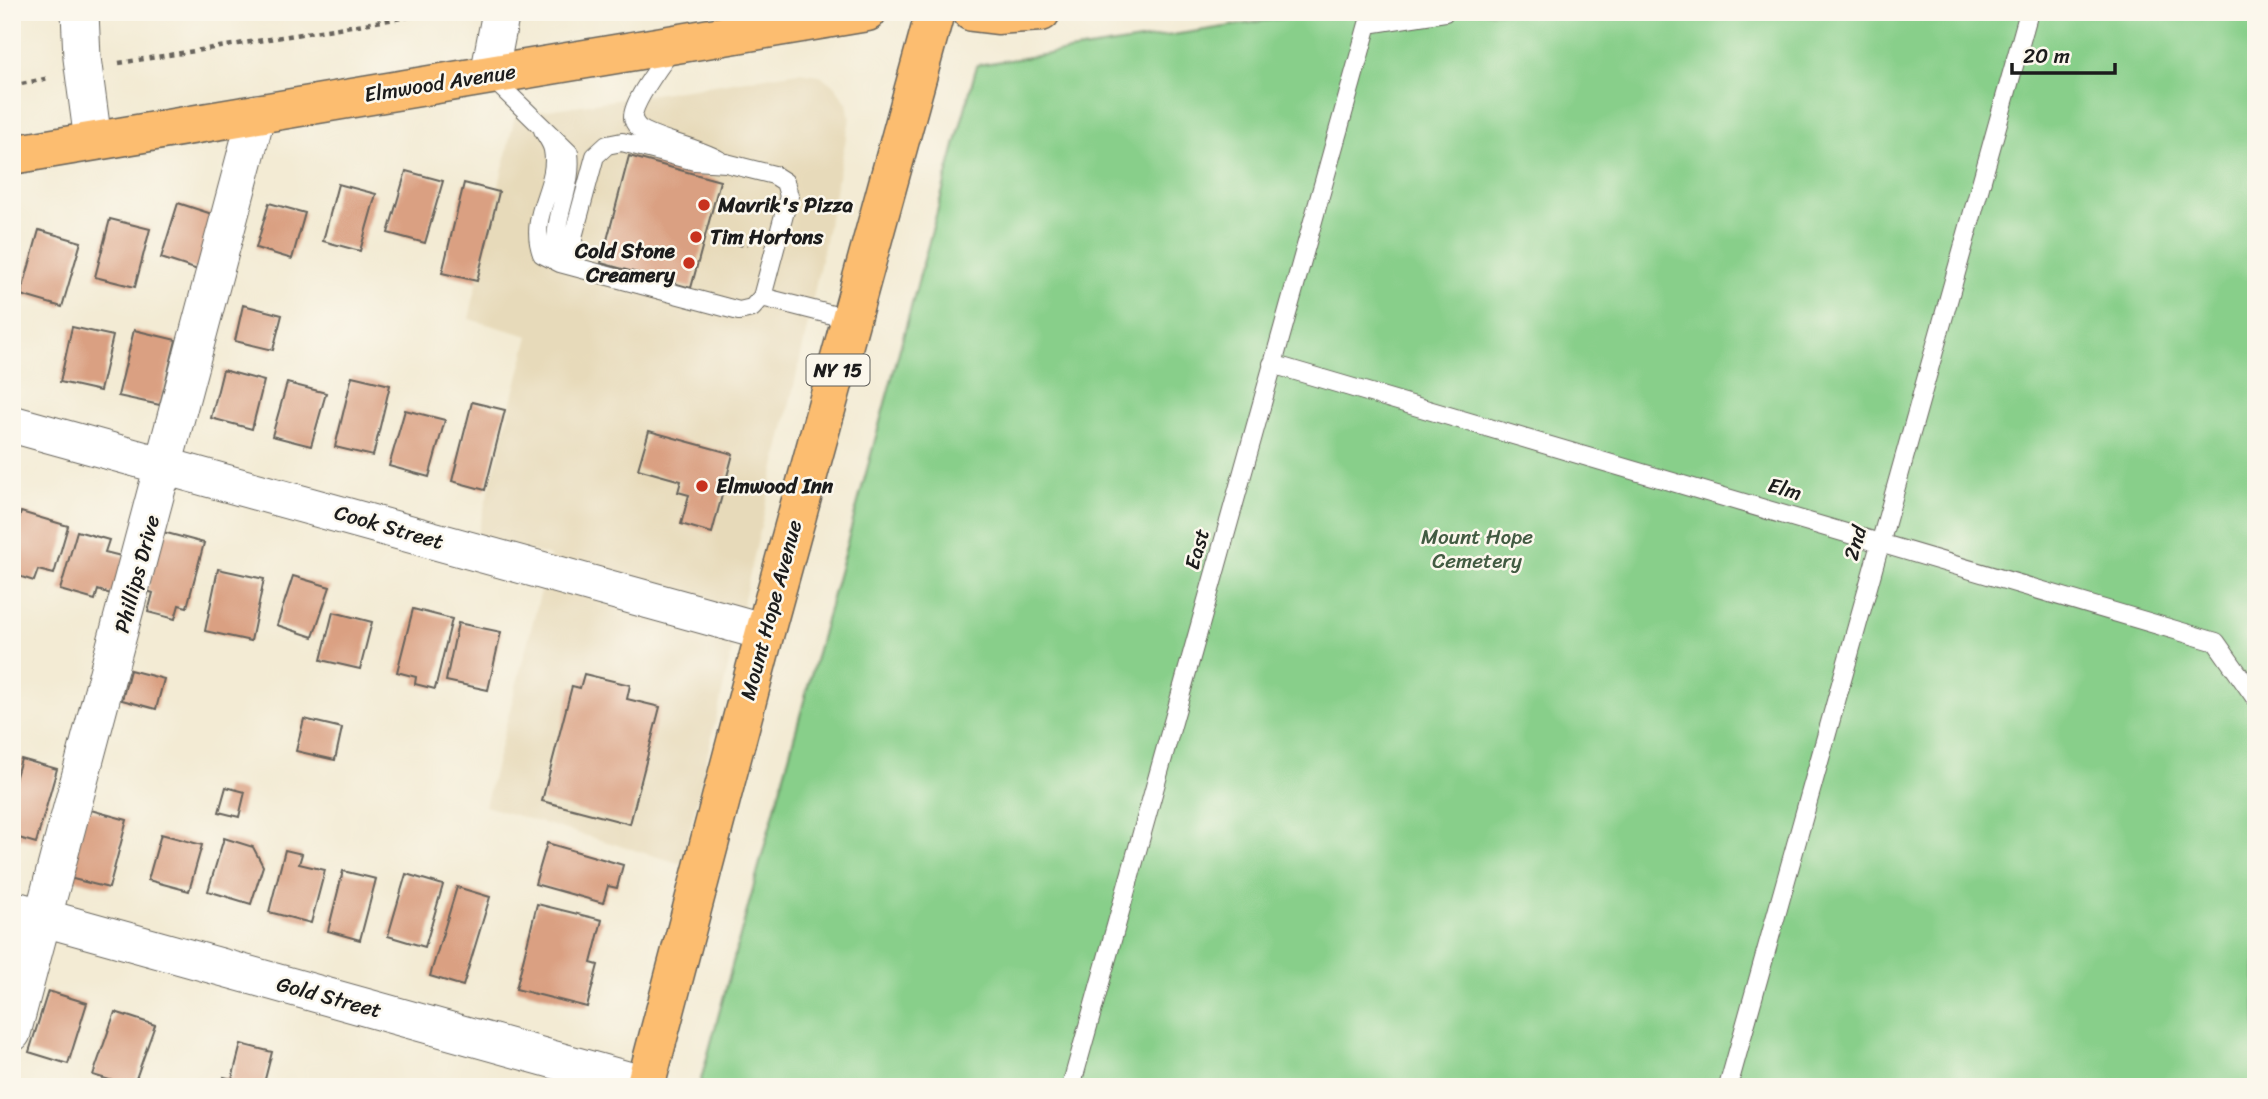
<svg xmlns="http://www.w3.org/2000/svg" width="2268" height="1099" font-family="Sriracha,sans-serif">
<rect width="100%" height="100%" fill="#fbf7ec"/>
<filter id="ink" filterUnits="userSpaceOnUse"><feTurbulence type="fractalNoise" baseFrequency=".0143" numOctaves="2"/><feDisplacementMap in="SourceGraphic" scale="14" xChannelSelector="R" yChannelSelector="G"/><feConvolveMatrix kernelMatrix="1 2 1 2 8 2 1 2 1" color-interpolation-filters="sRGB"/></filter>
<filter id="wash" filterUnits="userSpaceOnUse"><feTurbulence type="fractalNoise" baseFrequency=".00686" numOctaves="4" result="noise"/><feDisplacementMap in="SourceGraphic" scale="28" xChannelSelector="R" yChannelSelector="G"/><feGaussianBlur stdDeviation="1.57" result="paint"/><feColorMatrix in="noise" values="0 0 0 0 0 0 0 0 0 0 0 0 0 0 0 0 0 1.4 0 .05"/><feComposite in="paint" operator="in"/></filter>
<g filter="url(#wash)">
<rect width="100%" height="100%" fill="#f3ebd4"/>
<!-- built -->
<path fill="#e7daba" d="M542,12H606L566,20L550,18Z
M799,72L819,75L835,86L847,103L850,119L803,347L682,864L485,806L550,556L477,536L529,336L469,319L515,115Z"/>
<!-- green -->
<path fill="#88cf8a" stroke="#527653" stroke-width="2" d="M1322,12H2256V1087H699L977,65Z"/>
<g id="blocks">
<!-- building -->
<path fill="#daa082" d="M629,156L720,181L691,288L601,263Z
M406,171L443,181L425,243L388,233Z
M464,183L499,192L477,281L442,273Z
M338,184L376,194L360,251L323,241Z
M178,203L218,216L201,271L161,258Z
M269,203L305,213L292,259L256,248Z
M110,219L150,229L135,287L95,277Z
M39,230L81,242L62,307L21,295Z
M243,305L282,315L273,350L235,341Z
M72,327L113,336L100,391L60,382Z
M134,330L176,340L160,405L118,396Z
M223,370L264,381L252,429L211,418Z
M352,376L390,385L373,456L335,447Z
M287,383L326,393L311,446L272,436Z
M472,402L505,410L485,490L452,481Z
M405,410L445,420L429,477L389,466Z
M649,431L733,454L712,533L681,524L689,495L678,492L681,481L638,469Z
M21,512L68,526L54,574L38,570L34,581L12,574V541Z
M77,531L109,540L105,552L125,557L114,595L98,590L95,600L60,590Z
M163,532L204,543L187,607L179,605L175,619L148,612L153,593L147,591Z
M218,569L264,579L251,641L205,631Z
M293,576L330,587L313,637L277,625Z
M413,609L452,619L435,689L415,684L416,677L397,672Z
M333,612L372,622L360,669L321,660Z
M458,623L501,632L488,690L446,681Z
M130,670L164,679L156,709L122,700Z
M584,674L630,685L627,699L660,707L630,824L542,801L572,686L580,688Z
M304,719L342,728L335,760L296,751Z
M21,759L57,769L36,843L12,836V790Z
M226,787L245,792L239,817L219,812Z
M87,809L127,820L109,888L69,878Z
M161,834L202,845L189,891L148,880Z
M224,838L253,847L263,866L251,904L208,891Z
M547,843L623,865L617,888L608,886L603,903L535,884Z
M285,850L302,854L299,864L325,870L311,923L269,912Z
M343,871L376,879L360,940L328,931Z
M406,874L443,885L425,947L388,936Z
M457,887L490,897L463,986L430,976Z
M537,904L602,920L591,963L598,965L587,1007L516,989Z
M48,991L87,1003L68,1064L29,1052Z
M115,1012L155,1025L133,1087L93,1075Z
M241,1044L272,1052L263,1087H221L224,1077L232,1079Z"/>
</g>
</g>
<g filter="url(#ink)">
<use href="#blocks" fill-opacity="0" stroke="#67645c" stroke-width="2"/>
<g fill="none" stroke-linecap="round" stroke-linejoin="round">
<defs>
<path id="lane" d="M674,46C664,61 633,100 633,117C633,122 638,128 642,130C660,141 697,147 719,160
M489,75L569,153C574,193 547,221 560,263
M543,130C546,136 552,143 553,150C560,186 527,214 542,254L560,263L739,311L752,308L762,297
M580,268L574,259L573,237L595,156L607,145L622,142L695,161L726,163L774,175L785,182L789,196L762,297L852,320
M1272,364L2216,642L2256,699
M1071,1087L1368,24L1445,12
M1728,1087L2029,12"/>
<path id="street" d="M80,12L82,58L93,141
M489,75L501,12
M12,424L765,632
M12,909L645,1085
M12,1033L257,113"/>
<path id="primary" d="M972,12L997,15L1041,12
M12,155L867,12
M645,1087L765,632L935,12"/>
</defs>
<!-- lane casing -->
<use href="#lane" stroke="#67645c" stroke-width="20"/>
<!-- street casing -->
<use href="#street" stroke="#67645c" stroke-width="39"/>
<!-- primary casing -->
<use href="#primary" stroke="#67645c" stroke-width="41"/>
<!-- path -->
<path stroke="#67645c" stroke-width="4.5" stroke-dasharray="5 5" stroke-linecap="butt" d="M119,63L439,12
M12,86L49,78
M728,241L748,246"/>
<!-- lane -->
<use href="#lane" stroke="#fff" stroke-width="18"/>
<!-- street -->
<use href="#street" stroke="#fff" stroke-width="37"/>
<!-- primary -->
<use href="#primary" stroke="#fcbd6f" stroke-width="38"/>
</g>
</g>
<!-- markers -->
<g fill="#c8321e" stroke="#fbf7ec" stroke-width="2.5">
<circle cx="704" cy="205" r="7"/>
<circle cx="696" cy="237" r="7"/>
<circle cx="689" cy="263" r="7"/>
<circle cx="702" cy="486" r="7"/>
</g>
<g text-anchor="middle" stroke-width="5" stroke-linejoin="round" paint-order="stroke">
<!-- shield labels -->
<rect fill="#fbf7ec" stroke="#5f5e5a" stroke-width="2" x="806.5" y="354.5" width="63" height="31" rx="5"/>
<g font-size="19" font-weight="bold" fill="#1c1c1c">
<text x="838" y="377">NY 15</text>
</g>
<!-- street labels -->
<g font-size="21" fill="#1c1c1c" stroke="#fbf7ec">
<text transform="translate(440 83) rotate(-9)" y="7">Elmwood Avenue</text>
<text transform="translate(1785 489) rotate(16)" y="7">Elm</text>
<text transform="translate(389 527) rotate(16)" y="7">Cook Street</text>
<text transform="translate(1855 543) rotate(-74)" y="7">2nd</text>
<text transform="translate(1197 549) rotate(-74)" y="7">East</text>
<text transform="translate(137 574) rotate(-75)" y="7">Phillips Drive</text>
<text transform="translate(771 610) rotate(-75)" y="7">Mount Hope Avenue</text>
<text transform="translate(329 997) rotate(15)" y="7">Gold Street</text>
</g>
<!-- poi labels -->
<g font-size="21" font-weight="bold" fill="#1c1c1c" stroke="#fbf7ec" text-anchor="start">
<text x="718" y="212">Mavrik's Pizza</text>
<text x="710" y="244">Tim Hortons</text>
<text x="675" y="258" text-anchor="end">Cold Stone<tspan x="675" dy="24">Creamery</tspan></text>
<text x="716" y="493">Elmwood Inn</text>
</g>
<!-- park labels -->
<g font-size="21" fill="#425b42" stroke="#fbf7ec">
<text x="1477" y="544">Mount Hope<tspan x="1477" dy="24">Cemetery</tspan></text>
</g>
</g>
<!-- margin -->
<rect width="2268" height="1099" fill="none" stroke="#fbf7ec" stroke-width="42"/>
<!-- scale -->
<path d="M2012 63v10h103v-10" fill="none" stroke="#1c1c1c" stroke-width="3.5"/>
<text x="2023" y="63" font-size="21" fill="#1c1c1c" stroke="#fbf7ec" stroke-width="5" paint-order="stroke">20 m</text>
</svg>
